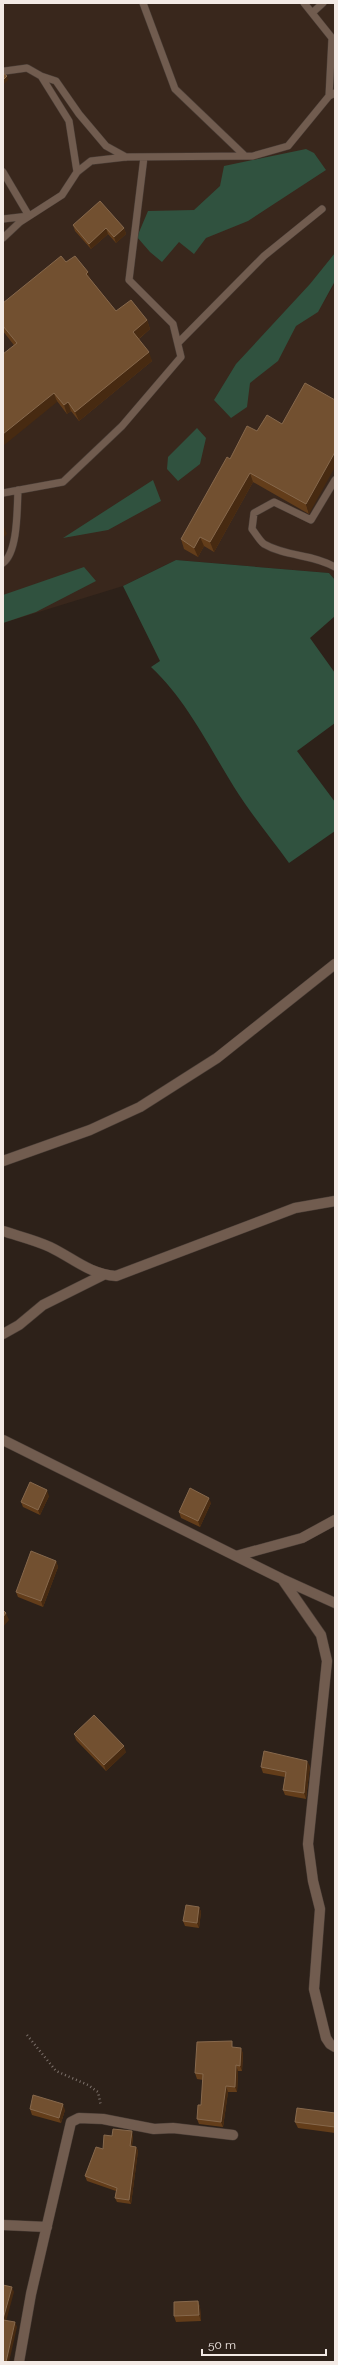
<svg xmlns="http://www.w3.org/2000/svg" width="338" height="2365" font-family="Raleway,sans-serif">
<rect width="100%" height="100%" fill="#2d2119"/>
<!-- built -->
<path fill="#39271c" d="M3,3H335V282L323,304L335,283V580L329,573L176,560L123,586L3,623Z"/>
<!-- green -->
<path fill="#30523f" d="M306,149L314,153L326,170L248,221L206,238L194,254L179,242L162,262L150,252L137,237L148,211L194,210L220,186L224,166Z
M335,253V281L318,312L296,326L278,361L250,383L247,407L231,418L214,400L236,364L310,284Z
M197,428L206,438L200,464L178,481L167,469L168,457Z
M153,480L161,501L108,530L63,538Z
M176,560L329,573L335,580V616L310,638L335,673V723L297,751L335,802V831L289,863C271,838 250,813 234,787C208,745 187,701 151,667L160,661L123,586Z
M84,567L96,581L36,612L3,623V595Z"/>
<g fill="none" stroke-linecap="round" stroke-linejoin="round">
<defs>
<path id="service" d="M143,3L175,89L245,156
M304,3L332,38L329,96
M312,13L323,3
M5,71L27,68L41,76L69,121L77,172
M41,76L56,81L79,114L106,146L126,157
M3,172L29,216L3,219
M3,238L20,222L62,195L77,172L91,161L126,157L253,156L288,146L329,96L335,93
M178,343L264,256L322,209
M335,480L311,520L274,502L254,513L252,529C256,534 260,541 264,544C286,557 313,554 335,567
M3,493L63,482L122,426L181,357L173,324L129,280L144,157
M3,563C18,552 17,509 18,490"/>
<path id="minor" d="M3,1161L90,1130L140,1107L217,1058L335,964
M3,1231C18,1236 35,1240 50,1247C73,1258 89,1274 116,1276L295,1208L335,1201
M3,1334L19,1325L43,1305L103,1275
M3,1440L282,1579L335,1603
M236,1556L302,1538L335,1520
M282,1579L321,1635L327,1661L308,1844L313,1881L320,1909L314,1989L326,2038L330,2044L335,2047
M3,2225L47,2227
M19,2362L31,2294L71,2122L79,2118L103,2119L154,2129L173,2128L233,2135"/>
</defs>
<!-- service casing -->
<use href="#service" stroke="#493d36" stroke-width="8"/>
<!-- minor casing -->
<use href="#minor" stroke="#493d36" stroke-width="11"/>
<!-- path -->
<path stroke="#7e736d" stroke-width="2.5" stroke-dasharray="1 3" stroke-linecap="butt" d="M27,2035L56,2071L88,2085L98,2092L101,2106"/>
<!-- service -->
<use href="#service" stroke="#715c4f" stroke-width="7"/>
<!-- minor -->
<use href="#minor" stroke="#715c4f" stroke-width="10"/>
</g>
<!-- wall -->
<path fill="#633d1a" d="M73,225L124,228L126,234L116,243L108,234L91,249L75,231Z
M66,262L91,280L116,311L147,320L150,329L139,339L152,361L79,421L71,411L67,414L3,331V303Z
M282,424L309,514L253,482L214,552L204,546L198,557L184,549L181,539L230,459L257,431Z
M49,1496L40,1515L23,1507L21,1502Z
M211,1503L200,1527L181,1518L179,1512Z
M56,1561L58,1567L43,1607L18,1597L16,1592Z
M74,1734L126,1752L106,1771L76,1740Z
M310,1766L306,1799L285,1795L283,1790L285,1777L263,1773L261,1767Z
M199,1907L201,1912L199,1928L185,1926L183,1921Z
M234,2047L243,2053L242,2071H238L237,2092H228L223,2127L199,2124L197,2119L201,2105L203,2080L197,2079L195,2073Z
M30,2109L65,2110L61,2123L32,2115Z
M335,2113V2133L298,2128L295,2122Z
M112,2136H133L132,2146L136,2147L138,2151L131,2204L117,2202L115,2198L116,2191L87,2181L85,2176Z
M198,2301L200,2307L201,2321L176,2322L174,2316Z"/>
<!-- shaded-wall -->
<path fill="#472a11" d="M7,76L8,80L3,85V80Z
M106,228L108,234L91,249L89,244Z
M124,228L126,234L116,243L114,237Z
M88,272L91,281L86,274Z
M147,320L150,329L136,341L133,332Z
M149,352L152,361L79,421L75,412Z
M54,393L57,402L3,446V434Z
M68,402L71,411L67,414L64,405Z
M335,452V467L309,514L306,504Z
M250,473L253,482L214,552L210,542Z
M4,527L7,534L3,538V528Z
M200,537L204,546L198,557L194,548Z
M47,1490L49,1496L40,1515L38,1510Z
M209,1498L211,1503L200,1527L198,1521Z
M56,1561L58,1567L43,1607L41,1601Z
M6,1613L9,1620L3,1627V1617Z
M124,1746L126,1752L106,1771L104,1765Z
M307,1761L310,1766L306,1799L304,1793Z
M199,1907L201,1912L199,1928L197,1923Z
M241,2048L243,2053L242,2071L240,2066Z
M236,2065L238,2071L237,2092L235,2087Z
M226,2086L228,2092L223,2127L221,2122Z
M63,2104L65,2110L61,2123L59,2118Z
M132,2131L133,2136L131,2150L130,2146Z
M136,2147L138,2151L131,2204L129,2200Z
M12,2287L14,2292L5,2325L3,2320Z
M198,2301L200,2307L201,2321L199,2315Z
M15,2322L17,2327L9,2362H6Z"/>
<!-- building -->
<path fill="#725030" stroke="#86684c" d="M3,73L7,76L3,80Z
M100,201L124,228L114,237L106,228L89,244L73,225Z
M61,256L66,262L75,256L88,272L86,274L116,311L131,300L147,320L133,332L149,352L75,412L68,402L64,405L54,393L3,434V354L17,343L3,326V303Z
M305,383L335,400V452L306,504L250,473L210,542L200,537L194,548L181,539L227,457L230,459L247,426L257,431L267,415L282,424Z
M30,1482L47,1490L38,1510L21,1502Z
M190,1488L209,1498L198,1521L179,1512Z
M31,1551L56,1561L41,1601L16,1592Z
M3,1610L6,1613L3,1617Z
M94,1715L124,1746L104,1765L74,1734Z
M264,1751L307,1761L304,1793L283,1790L286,1772L261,1767Z
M186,1905L199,1907L197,1923L183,1921Z
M232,2041V2047L241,2048L240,2066L236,2065L235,2087L226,2086L221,2122L197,2119L198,2105H201L203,2074L195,2073L197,2042Z
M33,2095L63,2104L59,2118L30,2109Z
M297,2108L335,2113V2127L295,2122Z
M113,2129L132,2131L130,2146L136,2147L129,2200L115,2198L117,2188L85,2176L96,2147L103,2149L104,2135L112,2136Z
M3,2285L12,2287L3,2319Z
M198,2301L199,2315L174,2316V2302Z
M3,2320L15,2322L6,2362H3Z"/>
<!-- border -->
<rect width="338" height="2365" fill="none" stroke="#f3eae5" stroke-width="8"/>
<!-- scale -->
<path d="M202 2349v6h124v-6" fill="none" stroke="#f3eae5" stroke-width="2"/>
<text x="208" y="2349" font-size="12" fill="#f3eae5" stroke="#2d2119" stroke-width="3" paint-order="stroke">50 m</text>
</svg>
